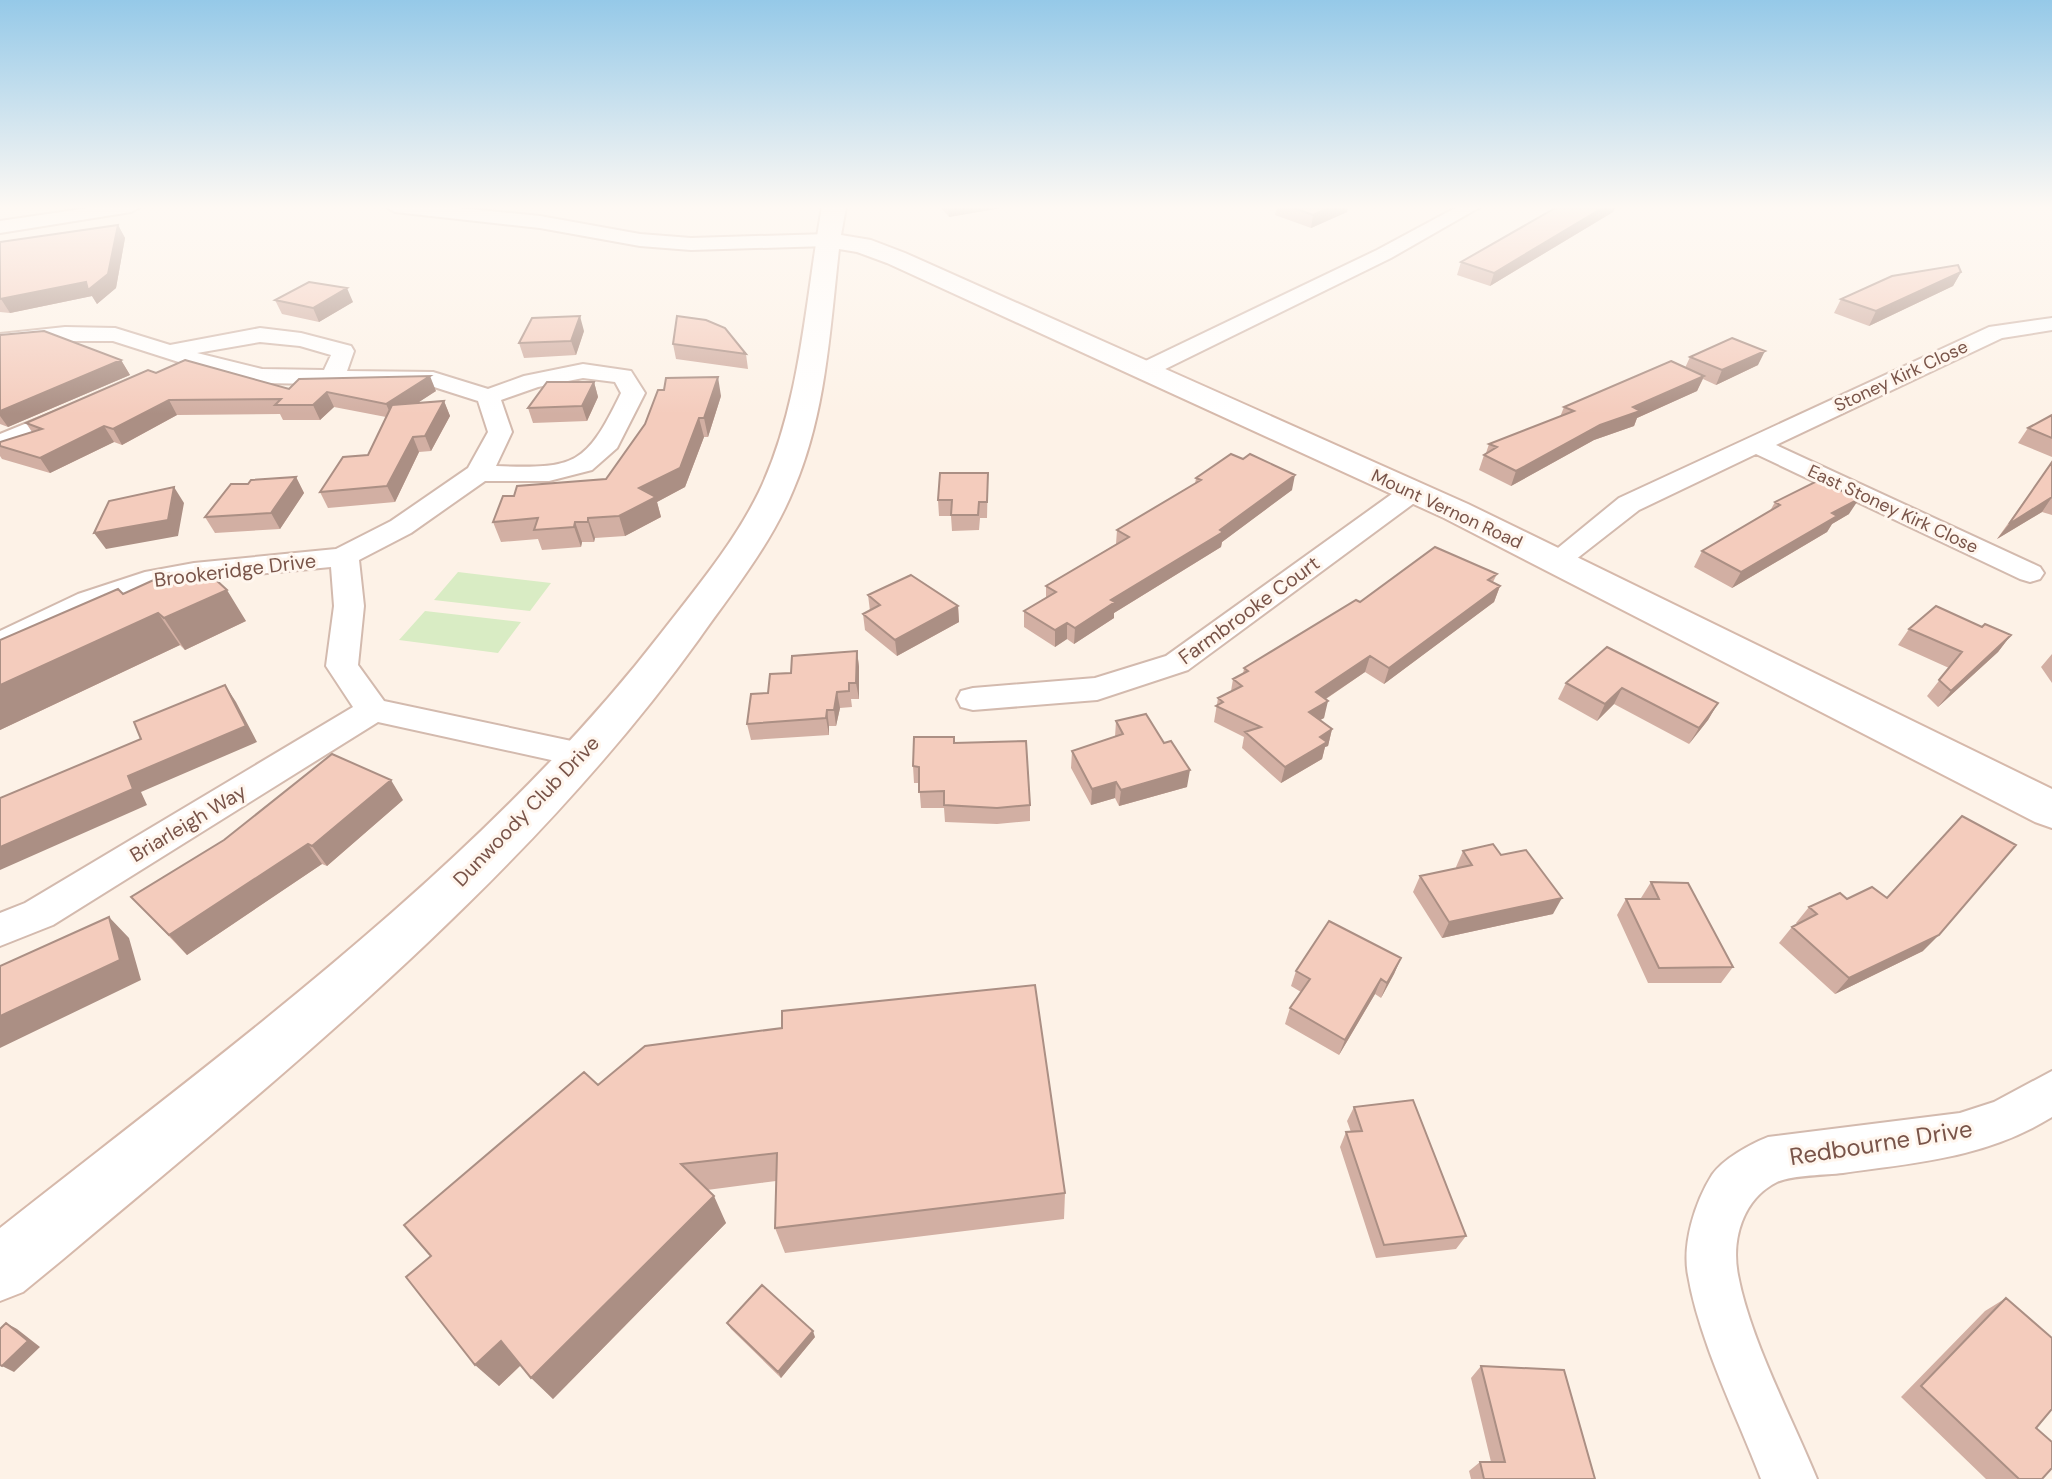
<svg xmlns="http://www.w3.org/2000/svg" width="2052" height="1479" font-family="'DM Sans',sans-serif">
<rect width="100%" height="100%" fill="#fdf2e7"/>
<!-- green -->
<path fill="#d9ecc4" d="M458,572L551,583L530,611L434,600Z
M425,611L521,622L498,653L399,640Z"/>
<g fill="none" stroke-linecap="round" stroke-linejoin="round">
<defs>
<path id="street" d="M95,207H140L131,212L0,233V221Z
M386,207H448L540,216L640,234L691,238L828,234L837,240L828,246L691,250L640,246L540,228L395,212Z
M1457,207H1480L1391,258L1151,376H1135L1132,371L1135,366L1377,250Z
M2052,318V330L2002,338L1776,445L2040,567L2044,573L2040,579L2030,582L2020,579L1756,454L1639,510L1566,567L1556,570L1546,567L1542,561L1619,498L1989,327Z
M65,327L115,328L170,345L260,328L301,333L351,346L354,351L347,371L433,372L488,389L524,376L583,364L631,371L645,393L617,448L592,470L549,481H485L411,533L359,560L364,606L358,665L384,701L595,746L600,755L595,764L583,767L378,722L53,925L0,946V913L25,903L353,707L326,666L334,606L331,567L194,580L152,588L99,607L0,654V631L78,594L145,572L194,563L336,549L391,521L468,468L488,432L478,401L431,386L262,383L210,372L113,341H65L0,348V334ZM260,342L300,346L331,355L324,370L262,369L197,353ZM583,378L615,382L621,393C586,465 576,469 496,466L512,432L501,400L538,387Z
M74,404L83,406L86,411L83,416L0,451V434Z
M1412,484L1421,486L1425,492L1421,498L1188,670L1097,700L973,710L961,707L957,699L961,691L973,688L1095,678L1166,656L1403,486Z
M2052,1071V1117C1985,1158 1919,1162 1843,1173C1826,1175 1792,1175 1777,1182C1743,1199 1731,1239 1738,1275C1750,1339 1792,1418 1817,1479H1761C1737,1416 1699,1341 1688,1275C1682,1244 1695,1202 1712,1175C1723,1159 1750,1144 1768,1137L1960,1113L1994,1102Z"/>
<path id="secondary" d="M822,207H846L841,235L871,240L905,253L1468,504L2052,789V828L2035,822L1444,518L887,263L857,252L839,249C830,329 826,413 794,488C772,543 733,591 699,639C528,877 286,1072 62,1260L23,1292L0,1301V1228C229,1047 483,864 662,632C697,587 734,543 759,492C801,404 805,301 822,207Z"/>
</defs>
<!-- street casing -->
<use href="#street" stroke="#d3baae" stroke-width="4"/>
<!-- secondary casing -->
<use href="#secondary" stroke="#d6b9ab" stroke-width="4"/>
<!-- street -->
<use href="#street" fill="#fff" fill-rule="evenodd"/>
<!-- secondary -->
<use href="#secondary" fill="#fff" fill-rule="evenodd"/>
</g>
<!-- wall -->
<path fill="#d2afa3" d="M940,207H1001V208L949,217Z
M1277,207H1348L1347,212L1311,228L1275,215Z
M1557,207H1615L1613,212L1490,286L1457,275L1461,262Z
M118,225L125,238L116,288L97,304L92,296L10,313L0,312V242Z
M1961,272L1953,286L1869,326L1834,313L1841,299Z
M275,300L353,302L319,322L282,314Z
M584,331L576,355L524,358L519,343Z
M0,335L121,360L130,375L8,427L0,424Z
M673,344L746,354L748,369L676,359Z
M1690,357L1758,365L1716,385L1703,379L1697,391L1637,418L1634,426L1594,440L1511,486L1479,470L1484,455L1486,453L1489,444L1560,417L1564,407L1685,368Z
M156,373L289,389L436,391L417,403L444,401L450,416L431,451L419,452L395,502L328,508L320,492L368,455L386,417L334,407L320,420H283L280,414L177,415L122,445L114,442L50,473L2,459L0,456V442L32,432L26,423Z
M594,382L598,397L587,421L533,423L528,408Z
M721,396L708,437H704L685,487L657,502L661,517L625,536L595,538L594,542H582L581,547L542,550L538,539L501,542L493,522L514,496L606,479Z
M2052,415V457L2018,443L2028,428Z
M2052,462V515L2042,512L1997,539Z
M988,473L987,518H980L979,530L952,531L951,516H939L938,500Z
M296,477L304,493L280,529L215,533L205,517L248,484Z
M1196,478L1292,490L1222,542L1221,547L1114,613V618L1074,644L1067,639L1055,647L1024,627V611L1046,598V586L1116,544L1117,530L1195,484Z
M1775,502L1849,514L1832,524L1827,532L1732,588L1694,567L1702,551L1770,511Z
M1497,574L1493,582L1500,586L1494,602L1384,684L1365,672L1326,699L1324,718L1320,720L1332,729L1328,746L1325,747L1322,759L1281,783L1242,748L1244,737L1214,722L1218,698L1231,691L1233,679L1243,674L1244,668L1360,602Z
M177,581L246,621L185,650L180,645L0,730V640L123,594Z
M868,595L958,606L959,622L897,656L865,630L863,614L870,611Z
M1982,627L2011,635L1998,652L1938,707L1927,696L1949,668L1898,645L1909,629Z
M1607,647L1718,703L1708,720L1689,744L1614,704L1597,721L1558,699L1566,683Z
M857,651L859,667V699H851L852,707L840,708L836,726H829V735L751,740L747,724L768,693L791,673Z
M2052,654V683L2041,667Z
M1116,721L1187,787L1119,806L1115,798L1091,805L1071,768L1072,751L1115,737Z
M954,743L1030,805V821L997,824L945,822L944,808H921L919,783H914L913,766Z
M403,800L327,866L322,864L187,955L131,897Z
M1463,851L1501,855L1553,914L1442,938L1413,892L1420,876L1456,869V867Z
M1651,882L1733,967L1721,983H1648L1617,915L1626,899L1641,898Z
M1847,899L1923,951L1835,994L1779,943L1792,927L1797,924L1796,923L1809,907Z
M1401,958L1394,974L1381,998L1375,994L1339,1055L1285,1024L1290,1008L1301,992L1291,986L1296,971Z
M598,1085L1065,1193L1064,1219L785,1253L775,1228L776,1181L707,1190L726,1223L553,1399L521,1365L499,1386L431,1256Z
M1354,1107L1466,1236L1456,1249L1376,1258L1340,1147L1346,1132H1351L1347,1121Z
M2006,1298L2036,1428L2042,1479H1986L1901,1397L1985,1311Z
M727,1323L815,1337L781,1378L731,1329Z
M1481,1366L1595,1479H1471L1469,1471L1480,1462H1491L1471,1378Z"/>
<!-- shaded-wall -->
<path fill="#ab8f84" d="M948,207H1001V208L949,217Z
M1331,207H1348L1347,212L1311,228L1313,215Z
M1604,207H1615L1613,212L1490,286L1494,273Z
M118,225L125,238L116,288L97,304L92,296L10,313L1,299Z
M1961,272L1953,286L1869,326L1876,311Z
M347,288L353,302L319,322L313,308Z
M580,316L584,331L576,355L571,341Z
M1765,351L1758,365L1716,385L1722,370Z
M121,360L130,375L8,427L0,416V411Z
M430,376L436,391L393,419L386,404Z
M1704,376L1697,391L1637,418L1634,426L1594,440L1511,486L1516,471L1633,407Z
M718,377L721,396L708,437L704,418Z
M594,382L598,397L587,421L582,406Z
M327,392L334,407L320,420L313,405Z
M169,400L177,415L122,445L113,429Z
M444,401L450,416L431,451L425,436Z
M699,418L704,437L685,487L657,502L661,517L625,536L619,516L639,488Z
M104,426L114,442L50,473L40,458Z
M413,437L419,452L395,502L387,486Z
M1295,475L1292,490L1222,542L1221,547L1114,613V618L1074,644L1075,628L1111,600L1220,530Z
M296,477L304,493L280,529L271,513Z
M174,487L184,503L178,536L106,549L94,533Z
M2052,497L2042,512L1997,539L2009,524Z
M1859,499L1849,514L1832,524L1827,532L1732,588L1741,572L1832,513Z
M588,518L595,538L594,542L588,522Z
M575,522L582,542L581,547L574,527Z
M1500,586L1494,602L1384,684L1389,668Z
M227,590L246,621L185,650L164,618Z
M958,606L959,622L897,656L895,640Z
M158,613L180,645L0,730V685Z
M1067,623V639L1055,647V630Z
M2011,635L1998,652L1938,707L1951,691Z
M857,651L859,667V699L856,683Z
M1370,656L1365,672L1312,708L1316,692Z
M225,685L236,702L257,742L141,792L147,805L0,870V847L128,776Z
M1622,688L1614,704L1597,721L1605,704Z
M837,692L840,708L836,726L834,710Z
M1328,701L1324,718L1305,728L1309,712Z
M1718,703L1708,720L1689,744L1699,728Z
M827,710L829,726V735L826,718Z
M1332,729L1328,746L1325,747L1322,759L1281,783L1285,767L1320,737Z
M1190,770L1187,787L1119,806L1121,790Z
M391,780L403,800L327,866L312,846Z
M1116,782L1115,798L1091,805L1092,789Z
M308,844L322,864L187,955L169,935Z
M1562,898L1553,914L1442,938L1449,922Z
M109,917L129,938L141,980L0,1048V1016Z
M1939,935L1923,951L1835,994L1849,978Z
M1401,958L1394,974L1381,998L1387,983Z
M1381,979L1375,994L1339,1055L1345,1040Z
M714,1196L726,1223L553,1399L531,1378Z
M6,1323L17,1329L40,1347L14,1372L2,1366Z
M813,1331L815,1337L781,1378L778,1372Z
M501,1341L523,1363L499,1386L475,1365Z"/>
<!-- building -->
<path fill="#f4ccbd" stroke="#ab8f84" stroke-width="2" d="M1291,207H1331L1313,215Z
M1557,207H1604L1494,273L1461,262Z
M118,225L108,274L88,290L86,282L0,299V242Z
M1958,265L1961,272L1876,311L1841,299L1892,276Z
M309,282L347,288L313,308L275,300Z
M580,316L571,341L519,343L532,318Z
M677,316L706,320L725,328L746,354L673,344Z
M44,331L121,360L0,411V335Z
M1732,338L1765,351L1722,370L1690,357Z
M185,360L289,389L299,379L430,376L386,404L327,392L313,405H275L281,399L169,400L113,429L104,426L40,458L0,446V442L42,429L26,423L148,370L156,373Z
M1671,361L1704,376L1633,407L1640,411L1600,425L1516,471L1484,455L1497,447L1489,444L1574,411L1564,407Z
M718,377L704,418H699L680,468L639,488L656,497L619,516L588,518V522H575L574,527L534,530L538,518L493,522L503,496H514L517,486L606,479L645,424L658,390H664L666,378Z
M547,382H594L582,406L528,408Z
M444,401L425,436L413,437L387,486L320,492L343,457L368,455L392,405Z
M2052,415V438L2028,428Z
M1231,454L1243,459L1250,454L1295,475L1220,530L1223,532L1111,600L1115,602L1075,628L1067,623L1055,630L1024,611L1056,592L1046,586L1129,537L1117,530L1201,480L1196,478Z
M2052,462V497L2009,524Z
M940,473H988L987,502H979L978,515H951L952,500H938Z
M296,477L271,513L205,517L231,484H248L251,480Z
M1819,480L1859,499L1832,513L1837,516L1741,572L1702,551L1780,505L1775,502Z
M174,487L168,520L94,533L109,501Z
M1435,547L1497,574L1488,580L1500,586L1389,668L1370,656L1316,692L1328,701L1309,712L1332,729L1320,737L1327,742L1285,767L1245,732L1261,727L1216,706L1223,702L1218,698L1242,686L1233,679L1248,671L1244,668L1356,600L1360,602Z
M204,569L227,590L164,618L158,613L0,685V640L118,589L123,594L169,573L177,581Z
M911,575L958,606L895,640L863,614L880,605L868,595Z
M1936,606L1982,627L1985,624L2011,635L1951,691L1939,680L1962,652L1909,629Z
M1607,647L1718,703L1699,728L1622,688L1605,704L1566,683Z
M857,651L856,683H849V691L837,692L834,710H827L826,718L747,724L751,694L768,693L770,674L791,673L792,656Z
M225,685L246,726L128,776L133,789L0,847V798L141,739L134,722Z
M1146,714L1164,743L1171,741L1190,770L1121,790L1116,782L1092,789L1072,751L1123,734L1116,721Z
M914,737H954V743L1026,741L1030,805L997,808L944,805V791L919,792V767L913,766Z
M332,754L391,780L312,846L308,844L169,935L131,897L224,840Z
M1962,816L2016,845L1939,935L1849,978L1792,927L1817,914L1809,907L1840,893L1847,899L1872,887L1887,898Z
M1493,844L1501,855L1526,850L1562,898L1449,922L1420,876L1472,865L1463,851Z
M1651,882L1688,883L1733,967L1659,968L1626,899H1659Z
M109,917L120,960L0,1016V966Z
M1329,921L1401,958L1387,983L1381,979L1345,1040L1290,1008L1310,979L1296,971Z
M1035,985L1065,1193L775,1228L777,1153L681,1164L714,1196L531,1378L501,1341L475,1365L406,1277L431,1256L404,1225L584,1072L598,1085L645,1046L782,1028V1011Z
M1413,1100L1466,1236L1384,1245L1346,1132L1362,1131L1354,1107Z
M762,1285L813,1331L778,1372L727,1323Z
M2006,1298L2052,1338V1409L2036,1428L2052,1442V1468L2042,1479H2019L1921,1386Z
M6,1323L28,1341L2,1366L0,1365V1329Z
M1481,1366L1564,1370L1595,1479H1484L1480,1462H1505Z"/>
<!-- sky -->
<linearGradient id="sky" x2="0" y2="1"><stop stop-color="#95c9e8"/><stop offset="0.5" stop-color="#fef9f4"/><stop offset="1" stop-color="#fef9f4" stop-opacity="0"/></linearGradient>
<rect width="2052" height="414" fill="url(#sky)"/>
<g text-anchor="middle" stroke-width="6" stroke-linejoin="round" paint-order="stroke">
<!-- far-street labels -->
<g font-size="18" fill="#795449" stroke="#fff6ee">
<text transform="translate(1901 376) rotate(-25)" y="6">Stoney Kirk Close</text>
<text transform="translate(1447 509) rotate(25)" y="6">Mount Vernon Road</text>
<text transform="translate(1893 509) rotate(25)" y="6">East Stoney Kirk Close</text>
</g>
<!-- street labels -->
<g font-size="20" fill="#795449" stroke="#fff6ee">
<text transform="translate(235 570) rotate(-7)" y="7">Brookeridge Drive</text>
<text transform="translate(1249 610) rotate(-36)" y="7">Farmbrooke Court</text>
<text transform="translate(526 811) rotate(-46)" y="7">Dunwoody Club Drive</text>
<text transform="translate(188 823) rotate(-31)" y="7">Briarleigh Way</text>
</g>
<!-- near-street labels -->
<g font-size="24" fill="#795449" stroke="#fff6ee">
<text transform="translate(1881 1143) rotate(-9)" y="8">Redbourne Drive</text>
</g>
</g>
</svg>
